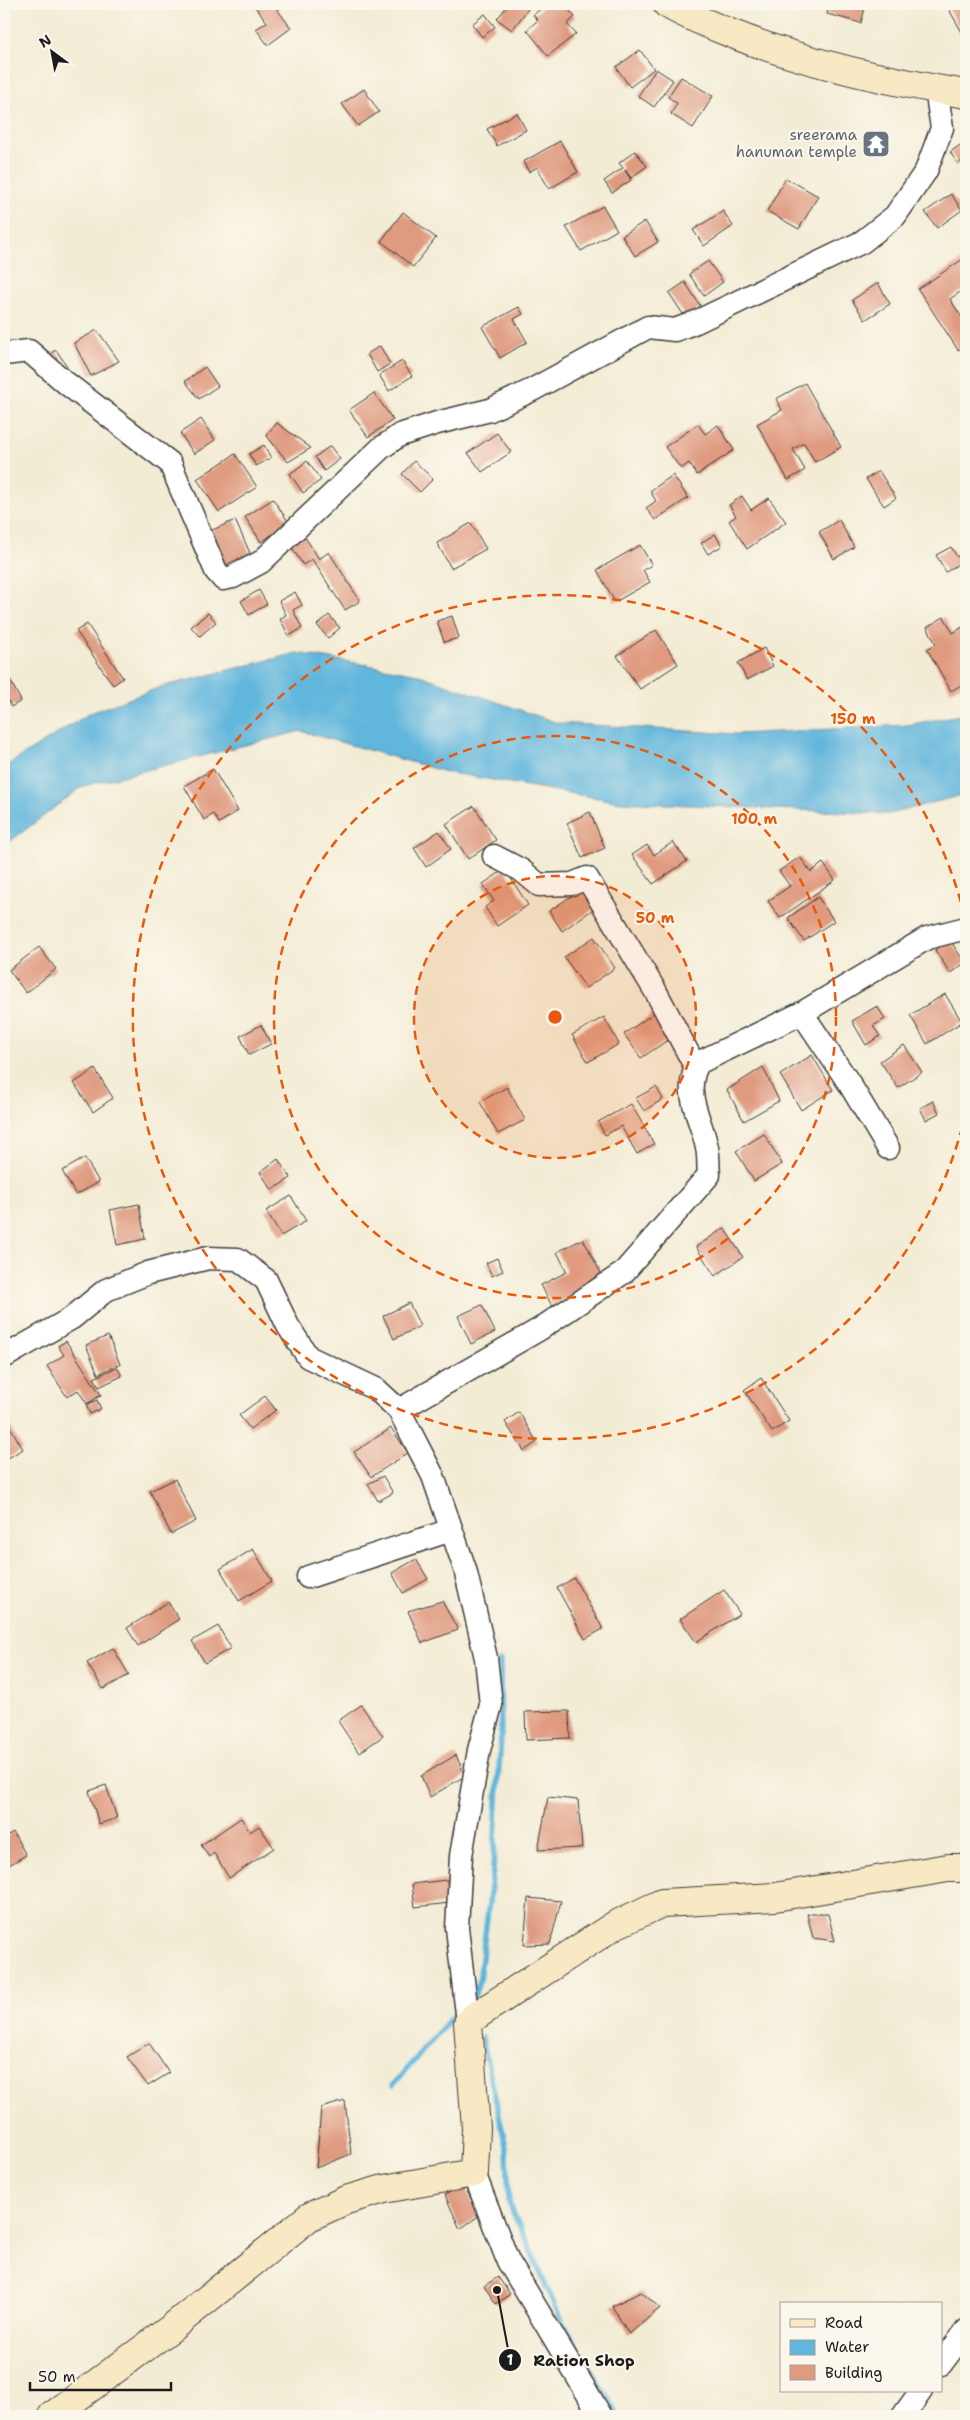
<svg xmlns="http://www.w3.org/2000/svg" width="970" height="2420" font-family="'Shantell Sans',sans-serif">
<rect width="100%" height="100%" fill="#fbf7ec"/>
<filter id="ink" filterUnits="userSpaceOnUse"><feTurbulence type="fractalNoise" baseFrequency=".02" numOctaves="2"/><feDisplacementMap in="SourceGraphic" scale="10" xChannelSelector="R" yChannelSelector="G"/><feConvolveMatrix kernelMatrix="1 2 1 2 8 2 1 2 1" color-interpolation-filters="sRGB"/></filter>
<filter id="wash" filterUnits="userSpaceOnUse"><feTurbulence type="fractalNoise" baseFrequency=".0096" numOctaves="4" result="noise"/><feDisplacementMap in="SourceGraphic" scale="20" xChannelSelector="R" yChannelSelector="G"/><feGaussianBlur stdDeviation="1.12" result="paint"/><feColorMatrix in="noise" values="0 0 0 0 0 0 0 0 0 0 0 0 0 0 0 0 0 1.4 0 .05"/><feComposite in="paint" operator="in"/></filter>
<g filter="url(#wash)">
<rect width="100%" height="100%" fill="#f3ecd5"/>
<!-- water -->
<path fill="#60b6dc" stroke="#3e697c" d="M297,653L413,673L558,723L738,734L907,725L966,714V794L889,814L621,802L446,772L301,731L83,786L4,846V767L90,713L161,687Z"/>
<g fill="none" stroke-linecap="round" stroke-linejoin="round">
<!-- stream -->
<path stroke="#60b6dc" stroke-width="5.5" d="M473,2000L479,1982L493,1870L501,1736L500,1661
M482,2038L507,2151L509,2203L559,2315L618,2416
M393,2085L451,2018L460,2010"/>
</g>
<g id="blocks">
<!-- building -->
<path fill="#df9a7f" d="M253,4H284L277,9L291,28L268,45L256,29L267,22Z
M509,4L531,5L512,30L497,19Z
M547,4H564L575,17L567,24L576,34L548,56L527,30L538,20L533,15Z
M829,4H866L861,23L827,14Z
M950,4H966V32L963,34L947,6Z
M485,14L495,27L482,37L472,24Z
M640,50L654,69L630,87L616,67Z
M656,69L673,80L654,107L638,96Z
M681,77L713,96L693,128L671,114L677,103L668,97Z
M364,89L379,112L358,126L342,104Z
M517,113L526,130L497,146L487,129Z
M560,141L578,172L549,189L537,167L529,172L523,162Z
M966,141V158L958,164L950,152Z
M635,151L647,166L631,178L625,170L631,180L612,193L604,181L623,168L619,163Z
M786,178L818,196L799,229L767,211Z
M951,194L962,210L937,228L925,212Z
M603,206L617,230L581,251L566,227Z
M723,211L733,226L704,246L693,230Z
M403,212L436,238L413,267L381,241Z
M645,221L658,242L635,256L622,236Z
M966,257V288L950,299L966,324V345L958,350L918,289Z
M708,261L723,282L704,296L689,274Z
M685,282L701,307L685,317L669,293Z
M878,283L890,304L865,320L852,300Z
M519,307L523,314L514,319L527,342L500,358L482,327Z
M97,330L119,361L91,376L74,343Z
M380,346L390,364L377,372L367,354Z
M56,350L67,366L57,373L45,357Z
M402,361L412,376L389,391L379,375Z
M205,367L218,386L199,399L185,381Z
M805,383L841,447L815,462L804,443L793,449L805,470L788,480L757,424L782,410L776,399Z
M374,393L393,420L368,437L349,410Z
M201,419L215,440L194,454L180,433Z
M277,423L311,448L288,462L266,435Z
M698,424L705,434L718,425L734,450L697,475L689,463L681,469L665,447Z
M497,433L511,452L482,472L468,453Z
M264,445L271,458L256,466L249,454Z
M330,446L340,459L324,471L315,457Z
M235,454L257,487L219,512L197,479Z
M307,461L321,480L303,493L290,474Z
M414,461L433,479L420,492L402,474Z
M879,471L896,498L884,506L866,479Z
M673,475L688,498L655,520L646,508L656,501L650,491Z
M742,496L751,510L769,498L786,522L747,549L729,521L736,516L729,505Z
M273,499L289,523L261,542L245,517Z
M235,520L250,553L224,566L208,532Z
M839,520L854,547L834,559L819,532Z
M471,523L486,549L451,568L437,543Z
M303,534L319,559L329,552L360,601L345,610L312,559L303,565L289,543Z
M715,534L722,546L708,554L701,543Z
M640,545L652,565L643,570L650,582L615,602L597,570Z
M951,547L957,557L966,552V559L946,572L936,555Z
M259,590L267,604L249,615L241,601Z
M295,592L302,605L293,610L302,628L289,636L280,619L286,615L279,601Z
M4,600L9,607L4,611Z
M208,613L216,622L200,636L191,627Z
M329,615L340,628L328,638L317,625Z
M452,616L459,638L444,642L437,621Z
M944,617L953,633L966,625V682L951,691L927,649L936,644L927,627Z
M87,624L123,678L113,685L76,631Z
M656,630L678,664L640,689L617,656Z
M764,648L773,666L747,680L738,663Z
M8,676L21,701L11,707L4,693V678Z
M213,769L238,811L219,823L213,814L204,820L184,786Z
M474,806L496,840L468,859L446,824Z
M590,812L605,848L582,858L567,823Z
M439,831L451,849L426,867L414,848Z
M673,842L687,861L653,884L632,855L647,845L654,855Z
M800,857L811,872L823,863L835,880L780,918L768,901L790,886L779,871Z
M505,869L528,905L497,926L485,907L494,901L483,884Z
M582,889L595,908L562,931L549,911Z
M818,897L834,921L804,941L788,918Z
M594,937L615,968L586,988L564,957Z
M950,940L965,963L950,973L935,950Z
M39,947L56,969L26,993L9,970Z
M945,994L962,1022L927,1044L910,1015Z
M877,1006L885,1019L873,1026L880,1036L866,1045L852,1021Z
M654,1013L671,1038L641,1058L624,1034Z
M604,1017L619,1044L588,1062L572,1035Z
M261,1025L271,1044L249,1055L240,1036Z
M904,1045L922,1072L898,1088L880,1061Z
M812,1055L833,1090L801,1110L780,1075Z
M763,1067L779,1101L744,1121L727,1090Z
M95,1069L113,1098L93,1112L74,1083Z
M507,1087L525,1120L498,1134L480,1102Z
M656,1087L663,1099L644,1111L636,1098Z
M933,1101L939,1113L926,1120L920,1108Z
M631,1104L654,1144L637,1154L621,1126L605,1135L598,1122Z
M764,1134L782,1164L754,1181L736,1151Z
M85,1158L99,1182L76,1195L62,1171Z
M278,1159L291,1178L272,1190L260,1172Z
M291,1196L306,1221L281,1236L266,1211Z
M139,1204L145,1239L117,1245L110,1210Z
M724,1228L743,1257L715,1276L696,1247Z
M583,1239L604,1279L552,1306L541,1285L567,1272L557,1252Z
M497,1258L503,1271L492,1276L486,1263Z
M409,1303L420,1326L394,1339L383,1316Z
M482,1305L495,1332L471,1344L458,1316Z
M108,1336L120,1364L98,1374L86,1345Z
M66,1341L101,1395L87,1404L78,1390L67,1397L47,1366L64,1355L58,1346Z
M117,1367L122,1376L99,1387L94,1378Z
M761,1378L789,1421L772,1432L744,1390Z
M265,1396L276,1410L250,1429L239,1415Z
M97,1400L101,1409L90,1414L86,1405Z
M519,1412L537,1442L524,1451L505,1422Z
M4,1416L23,1449L8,1458L4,1451Z
M391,1428L408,1453L371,1477L354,1452Z
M383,1476L393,1493L378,1501L368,1484Z
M175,1479L196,1521L171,1534L150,1491Z
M253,1549L272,1581L239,1601L220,1569Z
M416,1559L428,1579L403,1593L392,1573Z
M574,1578L603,1629L585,1639L557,1588Z
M724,1590L740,1614L696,1642L680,1619Z
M442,1601L458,1630L422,1643L408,1611Z
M168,1602L179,1619L138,1646L127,1628Z
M218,1626L231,1648L205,1663L192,1641Z
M113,1648L129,1675L103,1689L87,1663Z
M361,1705L383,1736L359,1753L338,1721Z
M569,1711L570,1738L526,1740L525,1712Z
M456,1755L465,1776L430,1797L421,1776Z
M106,1785L117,1818L99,1824L89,1791Z
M548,1797L578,1800L582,1848L538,1850Z
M241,1818L250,1832L259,1826L274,1848L229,1878L214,1853L209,1857L201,1845Z
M13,1832L26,1855L4,1868V1838Z
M447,1880L449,1903L415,1907L412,1884Z
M528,1898L561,1901L550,1944L524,1945Z
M807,1914H828L835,1941L813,1938Z
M149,2043L169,2073L148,2086L127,2057Z
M345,2101L351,2154L316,2168L321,2108Z
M463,2184L480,2215L460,2229L445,2195Z
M498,2277L510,2294L496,2304L484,2286Z
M641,2292L660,2308L629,2334L612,2306Z"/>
</g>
</g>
<g filter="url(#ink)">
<use href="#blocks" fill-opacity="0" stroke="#3c3b38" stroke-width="1"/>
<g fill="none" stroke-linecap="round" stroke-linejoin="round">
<defs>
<path id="street" d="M4,354L29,351L66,383L170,463L216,571L223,579L233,577L261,562L381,448L400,435L437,423L490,410L532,390L648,327L675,330L696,322L862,242L895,216L926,171L942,128L936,89
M494,856L521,870L539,885L572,884L587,878L656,992L696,1068
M802,1013L849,1083L888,1148
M4,1357L72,1318L106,1290L148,1273L208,1258L238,1259L266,1280L288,1326L308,1357L376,1389L399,1410
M308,1577L451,1530
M468,2023L457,1928L461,1856L479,1750L491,1705L486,1658L465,1569L433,1476L399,1410L540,1329L623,1273L709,1175C708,1166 709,1156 707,1148C701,1117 682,1094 698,1063L802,1013L927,938L966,928
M474,2173L508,2261L601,2416
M941,2364L966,2331
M903,2416L921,2391"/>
<path id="secondary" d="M667,4C687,16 708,24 730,33C805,63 886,81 966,94
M52,2416L170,2329L309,2217L346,2200L384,2189L474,2173L476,2128L468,2023L474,2017L615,1925L662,1903L775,1897L948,1868H966"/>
</defs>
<!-- street casing -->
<use href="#street" stroke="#3c3b38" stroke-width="25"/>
<!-- secondary casing -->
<use href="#secondary" stroke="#3c3b38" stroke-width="30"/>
<!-- street -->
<use href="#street" stroke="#fff" stroke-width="22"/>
<!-- secondary -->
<use href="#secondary" stroke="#f8e8c3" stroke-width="28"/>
</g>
</g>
<!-- distance rings -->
<circle cx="555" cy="1017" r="141" fill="#e8590c" fill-opacity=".12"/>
<g fill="none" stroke="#e8590c" stroke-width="2.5" stroke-dasharray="9 6">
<circle cx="555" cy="1017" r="141"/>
<circle cx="555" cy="1017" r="281"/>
<path d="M966 1112A422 422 0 1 1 966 922"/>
</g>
<!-- icons -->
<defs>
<symbol id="temple-square" viewBox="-11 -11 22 22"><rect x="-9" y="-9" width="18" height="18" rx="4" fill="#6b7280" stroke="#fbf7ec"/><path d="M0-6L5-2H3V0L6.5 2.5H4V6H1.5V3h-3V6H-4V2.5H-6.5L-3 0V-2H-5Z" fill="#fff"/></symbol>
</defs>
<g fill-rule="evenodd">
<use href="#temple-square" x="860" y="128" width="32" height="32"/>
</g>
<g text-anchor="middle" stroke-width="4" stroke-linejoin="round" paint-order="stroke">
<!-- worship labels -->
<g font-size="15" fill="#5b616d" stroke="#fbf7ec" text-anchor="end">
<text x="857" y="140">sreerama<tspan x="857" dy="17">hanuman temple</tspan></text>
</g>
</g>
<circle cx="555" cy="1017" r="8" fill="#e8590c" stroke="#fbf7ec" stroke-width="2.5"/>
<g font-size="15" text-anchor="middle" font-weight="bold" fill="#e8590c" stroke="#fbf7ec" stroke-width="4" stroke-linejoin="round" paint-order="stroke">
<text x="853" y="724">150 m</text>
<text x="754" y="824">100 m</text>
<text x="655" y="923">50 m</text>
</g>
<!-- callouts -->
<path fill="none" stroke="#1c1c1c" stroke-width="2" d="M497 2290L510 2360"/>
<g fill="#1c1c1c" stroke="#fbf7ec" stroke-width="2">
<circle cx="497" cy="2290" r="5"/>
<circle cx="510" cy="2360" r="12"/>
</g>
<g font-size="15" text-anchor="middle" font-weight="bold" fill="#fff">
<text x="510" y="2365">1</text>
</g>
<g font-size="16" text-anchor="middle" font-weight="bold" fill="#1c1c1c" stroke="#fbf7ec" stroke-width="4" stroke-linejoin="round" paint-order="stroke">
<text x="584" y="2366">Ration Shop</text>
</g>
<!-- margin -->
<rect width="970" height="2420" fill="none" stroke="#fbf7ec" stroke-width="20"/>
<!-- legend -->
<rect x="780" y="2302" width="162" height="90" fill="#fbf7ec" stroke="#a29f99"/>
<rect x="790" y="2319" width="25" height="8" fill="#f8e8c3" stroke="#a29f99"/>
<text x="825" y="2328" font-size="15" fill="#1c1c1c">Road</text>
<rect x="790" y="2340" width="25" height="15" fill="#60b6dc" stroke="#a29f99"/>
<text x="825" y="2352" font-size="15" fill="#1c1c1c">Water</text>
<rect x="790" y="2365" width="25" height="15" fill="#df9a7f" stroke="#a29f99"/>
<text x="825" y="2378" font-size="15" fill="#1c1c1c">Building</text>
<!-- north arrow -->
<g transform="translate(52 52) rotate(328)" stroke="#fbf7ec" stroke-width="4" paint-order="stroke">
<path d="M0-4L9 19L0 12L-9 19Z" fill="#1c1c1c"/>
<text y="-8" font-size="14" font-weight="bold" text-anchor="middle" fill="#1c1c1c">N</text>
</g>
<!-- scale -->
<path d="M30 2382v8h141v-8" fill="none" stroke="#1c1c1c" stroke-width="2.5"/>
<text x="38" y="2382" font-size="15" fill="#1c1c1c" stroke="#fbf7ec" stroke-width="4" paint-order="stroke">50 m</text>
</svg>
